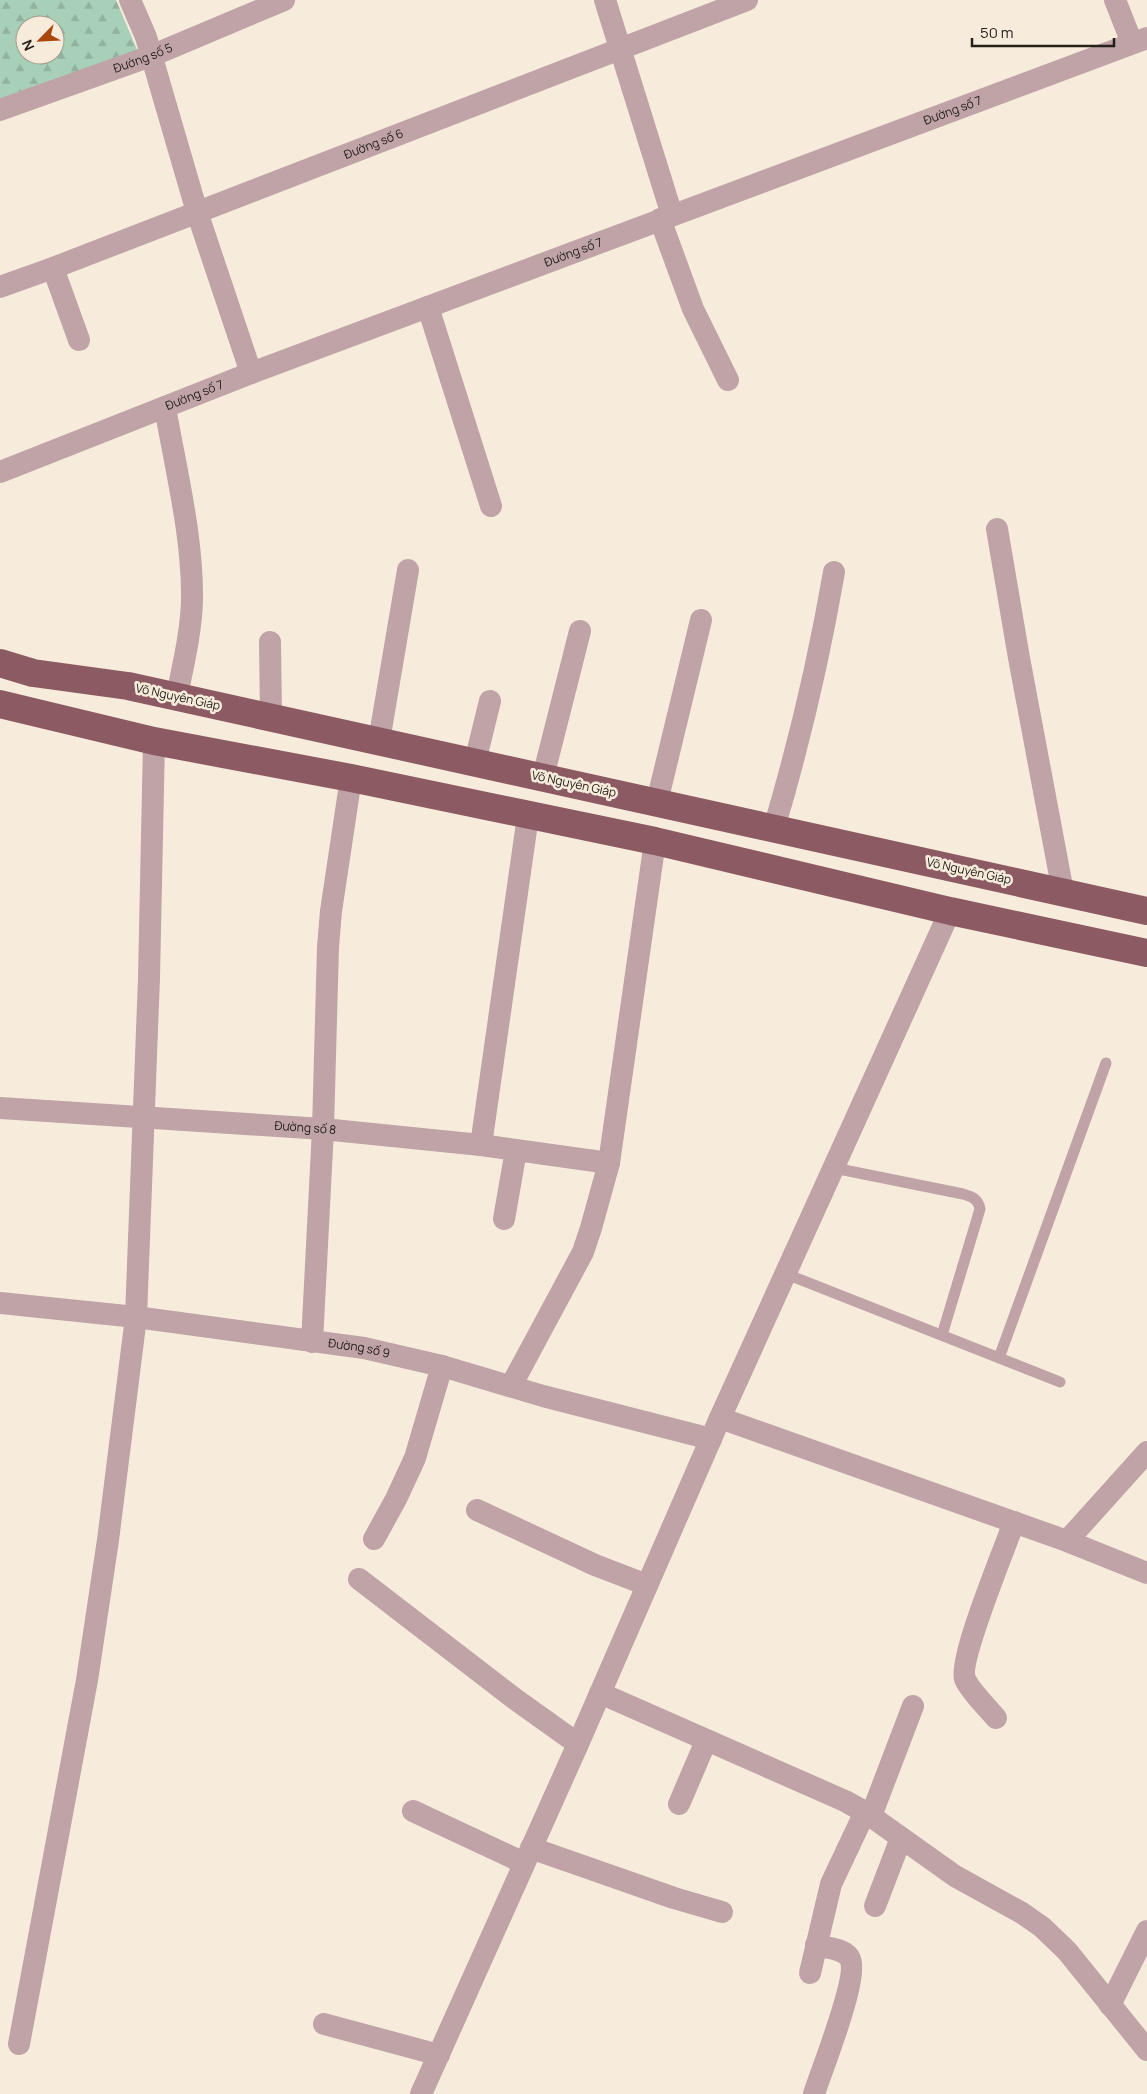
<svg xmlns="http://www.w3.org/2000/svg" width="1147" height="2094" font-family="Manrope,sans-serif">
<defs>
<pattern id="forest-firs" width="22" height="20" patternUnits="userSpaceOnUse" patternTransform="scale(1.25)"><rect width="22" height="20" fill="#a8d0b8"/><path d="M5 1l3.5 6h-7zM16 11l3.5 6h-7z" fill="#90b29e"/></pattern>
</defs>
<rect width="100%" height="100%" fill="#f7ecdc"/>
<!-- forest -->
<path fill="url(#forest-firs)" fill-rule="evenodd" d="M0,0H116L138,52L0,101ZM25,25H55V55H25Z"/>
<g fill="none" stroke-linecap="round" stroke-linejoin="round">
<!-- service -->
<path stroke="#bfa3a7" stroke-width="11" d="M834,1168L963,1194C973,1197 978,1199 980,1209L942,1335
M786,1274L1060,1382
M999,1358L1106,1063"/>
<!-- minor -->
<g stroke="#bfa3a7" stroke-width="22">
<path d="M130,0L146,37L197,212L251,373"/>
<path d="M605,0L672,215"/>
<path d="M1115,0L1132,43"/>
<path id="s1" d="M0,110L151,56L284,0"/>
<path d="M660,219L693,309L728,380"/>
<path d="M53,268L79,340"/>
<path id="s2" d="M0,287L53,268L747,0"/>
<path d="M428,307L491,506"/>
<path d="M165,407C176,471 193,537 192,601C191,633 183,665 177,696"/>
<path id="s3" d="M0,472L251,373L1147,38"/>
<path d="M997,529L1019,658L1063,892"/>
<path d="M270,642L271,717"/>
<path d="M379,741L408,570"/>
<path d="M475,762L490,701"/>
<path d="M543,777L580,631"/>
<path d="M657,802L701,620"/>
<path d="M774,828C799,744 819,659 834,572"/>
<path id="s4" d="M0,1108L323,1129L481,1145L609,1163"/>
<path d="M481,1145L528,816"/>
<path d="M504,1219L516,1150"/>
<path id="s5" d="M0,1303L136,1317L364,1348L442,1366L543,1396L711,1439"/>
<path d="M312,1342L323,1129L328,947L331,911L351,778"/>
<path d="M511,1386L583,1252L591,1228L609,1163L655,841"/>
<path d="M720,1418L1067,1541L1147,1573"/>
<path d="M477,1510L595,1565L647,1585"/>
<path d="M374,1539L396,1499L415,1458L442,1366"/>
<path d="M1067,1541L1147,1452"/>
<path d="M359,1579L515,1699L578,1744"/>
<path d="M600,1693L845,1801L865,1812L955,1876L1022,1913L1042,1927L1067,1951L1147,2050"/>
<path d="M996,1718C987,1707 970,1691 965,1679C958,1660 1005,1548 1014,1522"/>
<path d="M679,1804L706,1741"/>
<path d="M413,1811L524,1863"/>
<path d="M871,1816L913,1706"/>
<path d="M531,1848L674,1898L722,1912"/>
<path d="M875,1906L901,1838"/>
<path d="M810,1973L831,1884L865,1812"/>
<path d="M1110,2005L1147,1931"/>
<path d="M324,2024L439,2055"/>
<path d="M19,2044L87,1680L108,1540L136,1317L149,978L154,741"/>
<path d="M421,2094L578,1744L720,1418L950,911"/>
<path d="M814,2094C821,2071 861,1974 849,1957C842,1948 826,1948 816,1945"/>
</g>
<!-- trunk -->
<path stroke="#8c5a63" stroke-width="28" d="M0,663L33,673L128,686L1147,911
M0,704L154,741L351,778L655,841L950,911L1147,953"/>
</g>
<g text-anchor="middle" stroke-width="5" stroke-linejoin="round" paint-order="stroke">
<!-- street labels -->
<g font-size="12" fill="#24201a" stroke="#f7ecdc">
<text dy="4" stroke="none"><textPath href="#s1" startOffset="152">Đường số 5</textPath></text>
<text dy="4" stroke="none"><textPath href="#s3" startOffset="1019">Đường số 7</textPath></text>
<text dy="4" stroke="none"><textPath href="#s2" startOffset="400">Đường số 6</textPath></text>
<text dy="4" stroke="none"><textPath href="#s3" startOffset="614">Đường số 7</textPath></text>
<text dy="4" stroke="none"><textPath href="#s3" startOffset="209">Đường số 7</textPath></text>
<text transform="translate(178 697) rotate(12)" y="4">Võ Nguyên Giáp</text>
<text transform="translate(574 784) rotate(12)" y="4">Võ Nguyên Giáp</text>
<text transform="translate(969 871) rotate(12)" y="4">Võ Nguyên Giáp</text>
<text dy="4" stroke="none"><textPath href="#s4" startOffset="306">Đường số 8</textPath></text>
<text dy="4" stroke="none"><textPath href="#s5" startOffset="362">Đường số 9</textPath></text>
</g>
</g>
<!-- north arrow -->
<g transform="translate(40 40) rotate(246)"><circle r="24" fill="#f7ecdc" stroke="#a39a8e"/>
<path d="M0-4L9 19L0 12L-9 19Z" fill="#aa470d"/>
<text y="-8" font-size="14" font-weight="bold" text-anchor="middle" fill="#24201a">N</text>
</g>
<!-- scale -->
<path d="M972 38v8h142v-8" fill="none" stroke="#24201a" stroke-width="2.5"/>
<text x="980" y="38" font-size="15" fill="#24201a" stroke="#f7ecdc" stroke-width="4" paint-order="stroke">50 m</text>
</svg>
